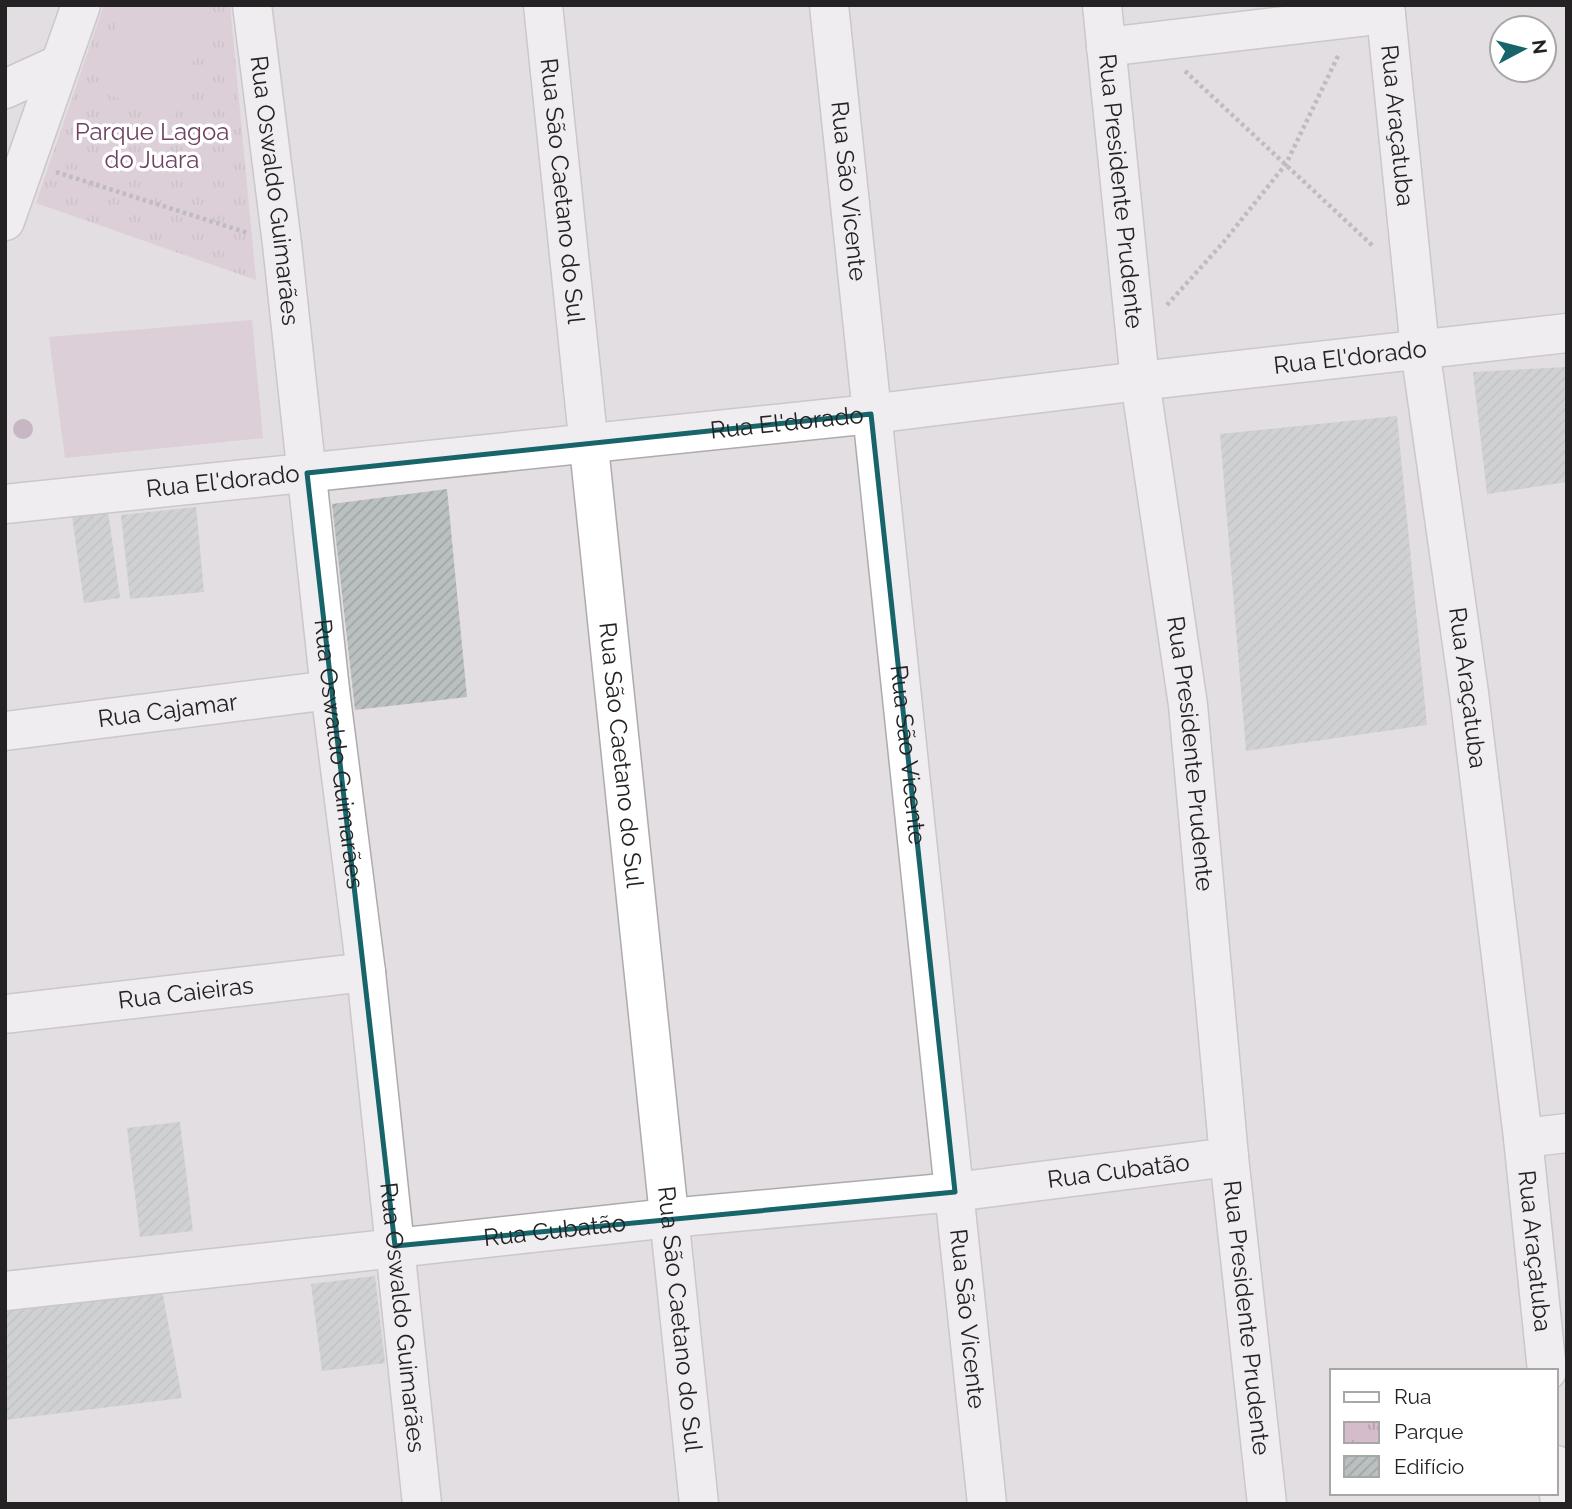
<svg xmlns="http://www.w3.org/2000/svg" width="1572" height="1509" font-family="Raleway,sans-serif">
<defs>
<pattern id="park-tufts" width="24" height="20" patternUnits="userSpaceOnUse" patternTransform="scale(1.75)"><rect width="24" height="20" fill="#d4bccc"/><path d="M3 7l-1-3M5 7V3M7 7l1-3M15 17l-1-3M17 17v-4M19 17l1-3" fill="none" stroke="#b6a1af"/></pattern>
<pattern id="building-hatch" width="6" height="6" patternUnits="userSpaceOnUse" patternTransform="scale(1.75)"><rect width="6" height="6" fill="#bac0c0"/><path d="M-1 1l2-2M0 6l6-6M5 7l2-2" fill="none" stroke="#a0a5a5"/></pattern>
</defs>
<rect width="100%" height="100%" fill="#e2dee1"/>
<!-- park -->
<path fill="url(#park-tufts)" d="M104,5H230L256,280L36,203Z"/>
<!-- garden -->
<path fill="#d4bccc" d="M124,5H211L175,117L97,91Z
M252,320L263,438L65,458L49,337Z"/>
<!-- building -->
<path fill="url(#building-hatch)" d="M1567,367V482L1487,494L1473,372Z
M1397,416L1427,725L1246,751L1220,434Z
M447,489L467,697L355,710L332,504Z
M196,507L204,592L130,599L121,515Z
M108,511L120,598L84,603L72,516Z
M180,1122L193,1231L140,1237L127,1128Z
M375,1276L385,1363L322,1371L311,1284Z
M162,1290L182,1398L5,1420V1308Z"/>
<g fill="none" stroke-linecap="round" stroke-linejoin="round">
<defs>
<g id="minor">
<path id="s1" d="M252,5L282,244L330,690L366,972L422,1504"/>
<path id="s2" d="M543,5L699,1504"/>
<path id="s3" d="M829,5L987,1504"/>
<path id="s4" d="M1102,5L1140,381L1188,705L1229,1157L1267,1504"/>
<path id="s5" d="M1385,5L1420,349L1469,693L1523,1138L1547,1371"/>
<path d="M1106,47L1386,14"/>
<path d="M5,89L60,64"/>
<path d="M5,221L81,5"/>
<path id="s6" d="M5,504L871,414L1140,381L1567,333"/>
<path id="s7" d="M5,731L330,690"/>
<path id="s8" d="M5,1014L366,972"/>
<path d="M1523,1138L1567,1133"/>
<path id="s9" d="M5,1291L669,1218L955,1192L1229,1157"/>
<path d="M1556,1465L1560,1504"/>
</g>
</defs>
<!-- minor casing -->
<use href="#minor" stroke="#afaaad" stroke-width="41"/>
<!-- path -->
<path stroke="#959294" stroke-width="4.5" stroke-dasharray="3.5 3.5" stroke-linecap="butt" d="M1185,71L1374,247
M56,172L248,233
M1167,305L1222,244L1286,164L1339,54"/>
<!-- minor -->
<use href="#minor" stroke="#fff" stroke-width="38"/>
</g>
<!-- trees -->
<circle fill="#a4889c" cx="23" cy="429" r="10"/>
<!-- marked area -->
<path d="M0 0H1572V1509H0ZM871,414L955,1192L395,1246L307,473Z" fill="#e2dee1" fill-opacity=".55" fill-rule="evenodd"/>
<path fill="none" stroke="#17656a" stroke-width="5" stroke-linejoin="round" d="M871,414L955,1192L395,1246L307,473Z"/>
<g text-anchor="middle" stroke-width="7" stroke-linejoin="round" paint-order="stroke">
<!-- street labels -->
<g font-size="24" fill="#242223" stroke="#fff">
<text dy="8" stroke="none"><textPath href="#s5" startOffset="121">Rua Araçatuba</textPath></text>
<text dy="8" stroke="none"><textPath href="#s1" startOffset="187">Rua Oswaldo Guimarães</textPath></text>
<text dy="8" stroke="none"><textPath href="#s2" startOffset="187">Rua São Caetano do Sul</textPath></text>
<text dy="8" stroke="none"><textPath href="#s3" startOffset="187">Rua São Vicente</textPath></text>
<text dy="8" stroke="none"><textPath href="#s4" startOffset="187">Rua Presidente Prudente</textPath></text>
<text dy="8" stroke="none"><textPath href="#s6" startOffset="1353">Rua El'dorado</textPath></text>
<text dy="8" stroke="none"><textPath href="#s6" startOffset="786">Rua El'dorado</textPath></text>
<text dy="8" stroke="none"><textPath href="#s6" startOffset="219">Rua El'dorado</textPath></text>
<text dy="8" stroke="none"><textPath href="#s5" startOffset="688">Rua Araçatuba</textPath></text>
<text dy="8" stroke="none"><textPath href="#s7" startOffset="164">Rua Cajamar</textPath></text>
<text dy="8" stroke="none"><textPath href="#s1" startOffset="754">Rua Oswaldo Guimarães</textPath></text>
<text dy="8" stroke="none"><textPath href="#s4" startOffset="754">Rua Presidente Prudente</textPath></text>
<text dy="8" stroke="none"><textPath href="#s2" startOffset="754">Rua São Caetano do Sul</textPath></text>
<text dy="8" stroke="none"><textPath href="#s3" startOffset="754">Rua São Vicente</textPath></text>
<text dy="8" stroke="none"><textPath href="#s8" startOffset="182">Rua Caieiras</textPath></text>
<text dy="8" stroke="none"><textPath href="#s9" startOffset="1120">Rua Cubatão</textPath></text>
<text dy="8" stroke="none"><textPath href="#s9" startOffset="553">Rua Cubatão</textPath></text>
<text dy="8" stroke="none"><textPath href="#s5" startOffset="1255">Rua Araçatuba</textPath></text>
<text dy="8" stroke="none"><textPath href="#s1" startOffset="1321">Rua Oswaldo Guimarães</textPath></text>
<text dy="8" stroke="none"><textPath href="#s2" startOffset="1321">Rua São Caetano do Sul</textPath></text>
<text dy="8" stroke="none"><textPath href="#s3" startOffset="1321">Rua São Vicente</textPath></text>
<text dy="8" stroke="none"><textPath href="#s4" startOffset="1321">Rua Presidente Prudente</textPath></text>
</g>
<!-- park labels -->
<g font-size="24" fill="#714164" stroke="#fff">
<text x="152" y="140">Parque Lagoa<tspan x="152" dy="28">do Juara</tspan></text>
</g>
</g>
<!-- border -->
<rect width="1572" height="1509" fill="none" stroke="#242223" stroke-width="14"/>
<!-- legend -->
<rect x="1330" y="1369" width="228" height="126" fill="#ffffff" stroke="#a7a7a7" stroke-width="2"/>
<rect x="1344" y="1392" width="35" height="10" fill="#ffffff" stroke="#a7a7a7" stroke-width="2"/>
<text x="1394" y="1404" font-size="21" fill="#242223">Rua</text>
<rect x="1344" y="1422" width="35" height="21" fill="url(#park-tufts)" stroke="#a7a7a7" stroke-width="2"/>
<text x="1394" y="1439" font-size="21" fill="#242223">Parque</text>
<rect x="1344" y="1456" width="35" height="21" fill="url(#building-hatch)" stroke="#a7a7a7" stroke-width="2"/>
<text x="1394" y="1474" font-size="21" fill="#242223">Edifício</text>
<!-- north arrow -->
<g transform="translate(1523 49) rotate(83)"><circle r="33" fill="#ffffff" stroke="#a7a7a7" stroke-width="2"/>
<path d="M0-5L12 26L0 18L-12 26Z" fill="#17656a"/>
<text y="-10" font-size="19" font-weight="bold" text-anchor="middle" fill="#242223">N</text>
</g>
</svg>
